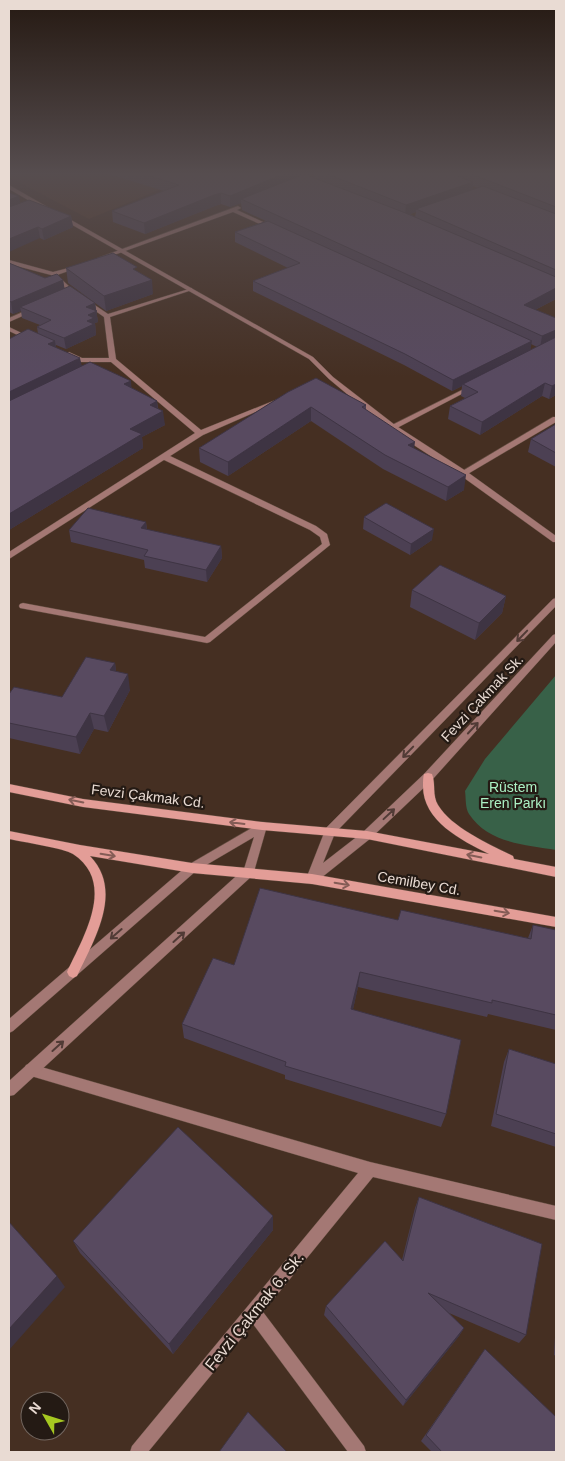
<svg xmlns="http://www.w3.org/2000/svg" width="565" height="1461" font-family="Helvetica,sans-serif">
<rect width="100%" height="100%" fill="#452f22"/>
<!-- built -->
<path fill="#533725" d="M20,172H202L89,219L9,177Z"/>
<!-- green -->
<path fill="#386148" d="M556,675V850C525,845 488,843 469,814C465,808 466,797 465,791L485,759Z"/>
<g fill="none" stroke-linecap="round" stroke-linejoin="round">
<defs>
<path id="service" d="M162,455H168L316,526L327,534L330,545L210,642L207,643L20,608L19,606L20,604L23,603L205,637L322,544L320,537L310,530L162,459Z"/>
<path id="minor" d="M9,172H14L9,175Z
M238,206L241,208L237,210L276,228L271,229L233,212L103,259L98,258Z
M9,260L53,272L80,265V267L57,275L74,291L108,314L192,288V290L110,317L116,359L201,430L278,399L283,400L203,435L9,559V552L195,433L111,362H81L67,355L66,354L69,352L82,358H109L104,317L70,293L51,275L9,264Z
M34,307L37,309L36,310L9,322V318Z
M9,327L32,338L33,339L28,340L9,331Z
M472,385L477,386L395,429L388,427Z
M553,417H556V422L466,475H463L459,473Z
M31,1064L370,1162L556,1206V1220L373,1177L263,1312L364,1446L366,1452H348L253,1324L148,1452H130L132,1446L358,1173L31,1076L26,1075L24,1070L26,1065Z"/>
<path id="tertiary" d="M9,185L51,209L52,210L47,211L9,189Z
M60,216H64L313,357L333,377L395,425L466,471L556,536V542H553L460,475L389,429L329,379L309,359L60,218Z
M556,598V606L335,833L323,863L363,832L424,774L553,635L556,634V642L432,780L371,838L316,882L312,884L308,882L306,879L326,828L553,599Z
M262,822L266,823L267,826L253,875L14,1095L9,1096V1081L244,869L254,837L196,871L13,1031L9,1033V1019L188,865Z"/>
<path id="secondary" d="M428,773L432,774C436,784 432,795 438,805C452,828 489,844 513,856L514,859L556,867V877L367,839L262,830L83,807L9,792V784L83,799L262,822L367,831L489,854C461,840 423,821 423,786C423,781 423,778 424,774Z
M9,831L80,845L192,863L312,874L556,917V927L312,884L192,873L90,856C124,891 94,940 77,976L73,978L69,976L67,972C83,937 117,883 73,854C64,848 22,842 9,839Z"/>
</defs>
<!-- service casing -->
<use href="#service" stroke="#5f4b3e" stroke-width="1"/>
<!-- minor casing -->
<use href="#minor" stroke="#5f4b3e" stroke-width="1"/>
<!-- tertiary casing -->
<use href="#tertiary" stroke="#5f4b3e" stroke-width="1"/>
<!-- secondary casing -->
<use href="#secondary" stroke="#5f4b3e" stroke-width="1"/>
<!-- service -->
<use href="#service" fill="#a47874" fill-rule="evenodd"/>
<!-- minor -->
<use href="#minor" fill="#a47874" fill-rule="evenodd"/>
<!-- tertiary -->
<use href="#tertiary" fill="#a47874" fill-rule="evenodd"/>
<!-- secondary -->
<use href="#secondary" fill="#e39d97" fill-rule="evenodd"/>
</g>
<!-- wall -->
<path fill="#4c4053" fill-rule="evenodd" d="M102,172H314L308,175L314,177V172H556V299L535,310L556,318V395L549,399L542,396L480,435L448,419L450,406L465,398L461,396L462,386L452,391L404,365L253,291V281L288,268L235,242V232L266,221L242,210L241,203L230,207L221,204L215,206L145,234L113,222L112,211L164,191ZM473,186L478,188L472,190ZM416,212L415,217L410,214ZM531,344L537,347L530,350Z
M20,203L71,216L73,227L44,240L40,238Z
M9,263L45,278L63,280L64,288L95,303L98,322L95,323L96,335L66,349L56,345V348L82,366L132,388L157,401L158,408L165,425L142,437L143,448L9,530V339L38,334L37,327L40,325L22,318L21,311L13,314L9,312Z
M66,268L137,271L153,294L106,311L68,283Z
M288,392L366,405V410L414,448L464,490L446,501L383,469L311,421L228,476L200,462L199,448Z
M556,424V467L528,452L531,439Z
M364,517L432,540L410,555L363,529Z
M146,522L147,530L221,546L222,558L207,582L145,568L144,560L71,542L69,530Z
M412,590L506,596L502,613L475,640L410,607Z
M115,663L116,671L130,690L108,732L94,729L80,754L9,738V694L62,697Z
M398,920L528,938L533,925L556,930V1030L488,1014L487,1017L358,987L353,1009L446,1114L441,1127L285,1079V1075L184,1038L182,1024L234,965Z
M509,1049L556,1064V1147L491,1126L504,1062Z
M419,1197L526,1335L519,1343L449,1313L464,1328L459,1336L403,1406L324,1315L326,1306L402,1260L415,1208Z
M273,1216V1230L173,1354L80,1253L73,1241Z
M556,1319V1356L554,1355Z
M485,1349L556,1452H432L421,1441Z"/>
<!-- shaded-wall -->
<path fill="#3e3443" d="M288,172H314L245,201L241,199V203L230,207V196Z
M473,182L472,193L416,209V212L405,216L406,205Z
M221,193V204L215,206L145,234L144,223L214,195Z
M19,196L21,207L9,211V200Z
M71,216L73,227L44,240L42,229Z
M38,227L40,238L9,252V239Z
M63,280L65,291L20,307L21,311L13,314L11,302Z
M152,280L153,294L106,311L104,296Z
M556,288V299L521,317L524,305Z
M95,303L98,322L95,323L96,335L66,349L64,338L86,307Z
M556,330V341L540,348L542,336Z
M55,341L57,354L48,344Z
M532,341L530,352L463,384L462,386L452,391L453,380Z
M80,358L83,371L9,407V392Z
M131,381L132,394L124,384Z
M545,383L542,396L480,435L482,422Z
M556,384V395L549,399L552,386Z
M157,401L158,414L163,411L165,425L142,437L143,448L9,530V514L130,429L150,405Z
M311,407V421L228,476V462Z
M415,442L413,456L408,445Z
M466,475L464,490L446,501L448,487Z
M146,522L147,534L141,528Z
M434,529L432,540L410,555L411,544Z
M221,546L222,558L207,582L206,570Z
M506,596L502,613L475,640L479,623Z
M115,663L117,680L110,670Z
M128,674L130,690L108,732L104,716Z
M90,713L94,729L80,754L76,737Z
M360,972L358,987L350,1023L351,1009Z
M273,1216V1230L173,1354L169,1344Z
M57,1276L65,1287L9,1350V1329Z
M464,1328L459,1336L403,1406L406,1400Z"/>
<!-- building -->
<path fill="#584a60" stroke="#3e3443" d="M137,172H288L230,196L221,193L214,195L144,223L112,211L179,185Z
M322,172H448L473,182L406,205Z
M466,172H556V207Z
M304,174L403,212L556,277V288L524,305L556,318V330L542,336L241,199Z
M483,186L556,214V270L416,209Z
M9,193L19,196L9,200Z
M29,200L71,216L42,229L38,227L9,239V207Z
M268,221L532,341L453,380L405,354L253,281L300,263L235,232Z
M113,253L137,267L133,269L152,280L104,296L66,268Z
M9,263L45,278L57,274L63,280L11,302L9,301Z
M70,286L95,303L86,307L97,311L88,315L94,318L87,321L94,324L64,338L37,327L51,320L20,307Z
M28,329L55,341L48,344L80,358L9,392V339Z
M556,337V384L552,386L545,383L482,422L450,406L478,392L463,384Z
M90,362L131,381L124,384L157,401L150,405L163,411L130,429L142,434L9,514V401Z
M316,378L366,405L362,407L415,442L408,445L466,475L448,487L385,455L311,407L228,462L199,448L288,392Z
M556,424V453L531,439Z
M386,503L434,529L411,544L364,517Z
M88,508L146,522L141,528L221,546L206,570L144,556L148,550L69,530Z
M440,565L506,596L479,623L412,590Z
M86,657L115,663L110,670L128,674L104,716L90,713L76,737L9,723V710L10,709H9V694L14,687L62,697Z
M260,888L398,920L401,910L531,939L533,925L556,930V1015L492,1000V1003L360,972L351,1009L461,1040L446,1114L285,1066L286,1062L182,1024L213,958L234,965Z
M509,1049L556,1064V1134L496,1114Z
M178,1127L273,1216L169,1344L73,1241Z
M419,1197L542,1244L526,1335L428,1293L464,1328L406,1400L326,1306L385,1241L403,1261Z
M9,1222L57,1276L9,1329Z
M485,1349L556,1417V1452H442L426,1435Z
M248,1412L287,1452H219Z"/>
<!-- one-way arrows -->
<defs><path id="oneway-shaft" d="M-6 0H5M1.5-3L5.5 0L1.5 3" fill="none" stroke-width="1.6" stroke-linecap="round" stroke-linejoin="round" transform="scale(1.25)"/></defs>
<g stroke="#513b36">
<use href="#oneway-shaft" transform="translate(522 636) rotate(134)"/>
<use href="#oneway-shaft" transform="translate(473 728) rotate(-47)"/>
<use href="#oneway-shaft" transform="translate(408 752) rotate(134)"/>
<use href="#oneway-shaft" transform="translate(389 814) rotate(-43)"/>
<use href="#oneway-shaft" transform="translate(116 934) rotate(139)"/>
<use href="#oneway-shaft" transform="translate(179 937) rotate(-42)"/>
<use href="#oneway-shaft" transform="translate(58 1046) rotate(-42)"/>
</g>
<g stroke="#845c56">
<use href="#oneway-shaft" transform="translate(76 801) rotate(-169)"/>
<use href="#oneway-shaft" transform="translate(237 823) rotate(-173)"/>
<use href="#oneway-shaft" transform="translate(108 855) rotate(9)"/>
<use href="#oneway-shaft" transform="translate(474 856) rotate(-169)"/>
<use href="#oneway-shaft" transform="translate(342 884) rotate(10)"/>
<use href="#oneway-shaft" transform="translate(502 912) rotate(10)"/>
</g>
<!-- sky -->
<linearGradient id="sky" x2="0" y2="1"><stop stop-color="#261a13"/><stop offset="0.46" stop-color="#564d4f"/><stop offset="1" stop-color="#564d4f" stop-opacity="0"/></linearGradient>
<rect width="565" height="377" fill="url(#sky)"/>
<g text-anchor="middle" stroke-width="4.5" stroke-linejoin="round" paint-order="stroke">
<!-- street labels -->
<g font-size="14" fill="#e9dbd3" stroke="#241a14">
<text transform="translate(482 698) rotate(-47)" y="5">Fevzi Çakmak Sk.</text>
<text transform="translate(148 796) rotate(7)" y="5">Fevzi Çakmak Cd.</text>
<text transform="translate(419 883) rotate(10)" y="5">Cemilbey Cd.</text>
</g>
<!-- park labels -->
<g font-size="14" fill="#abf1c4" stroke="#241a14">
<text x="513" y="792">Rüstem<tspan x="513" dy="16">Eren Parkı</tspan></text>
</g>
<!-- near-street labels -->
<g font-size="16" fill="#e9dbd3" stroke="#241a14">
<text transform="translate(254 1311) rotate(-51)" y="6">Fevzi Çakmak 6. Sk.</text>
</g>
</g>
<!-- border -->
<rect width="565" height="1461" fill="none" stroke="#e9dbd3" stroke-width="20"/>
<!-- north arrow -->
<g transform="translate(45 1416) rotate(309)"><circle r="24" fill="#241a14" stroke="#736760"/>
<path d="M0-4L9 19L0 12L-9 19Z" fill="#a6c821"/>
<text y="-8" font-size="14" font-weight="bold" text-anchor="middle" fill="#e9dbd3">N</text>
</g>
</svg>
